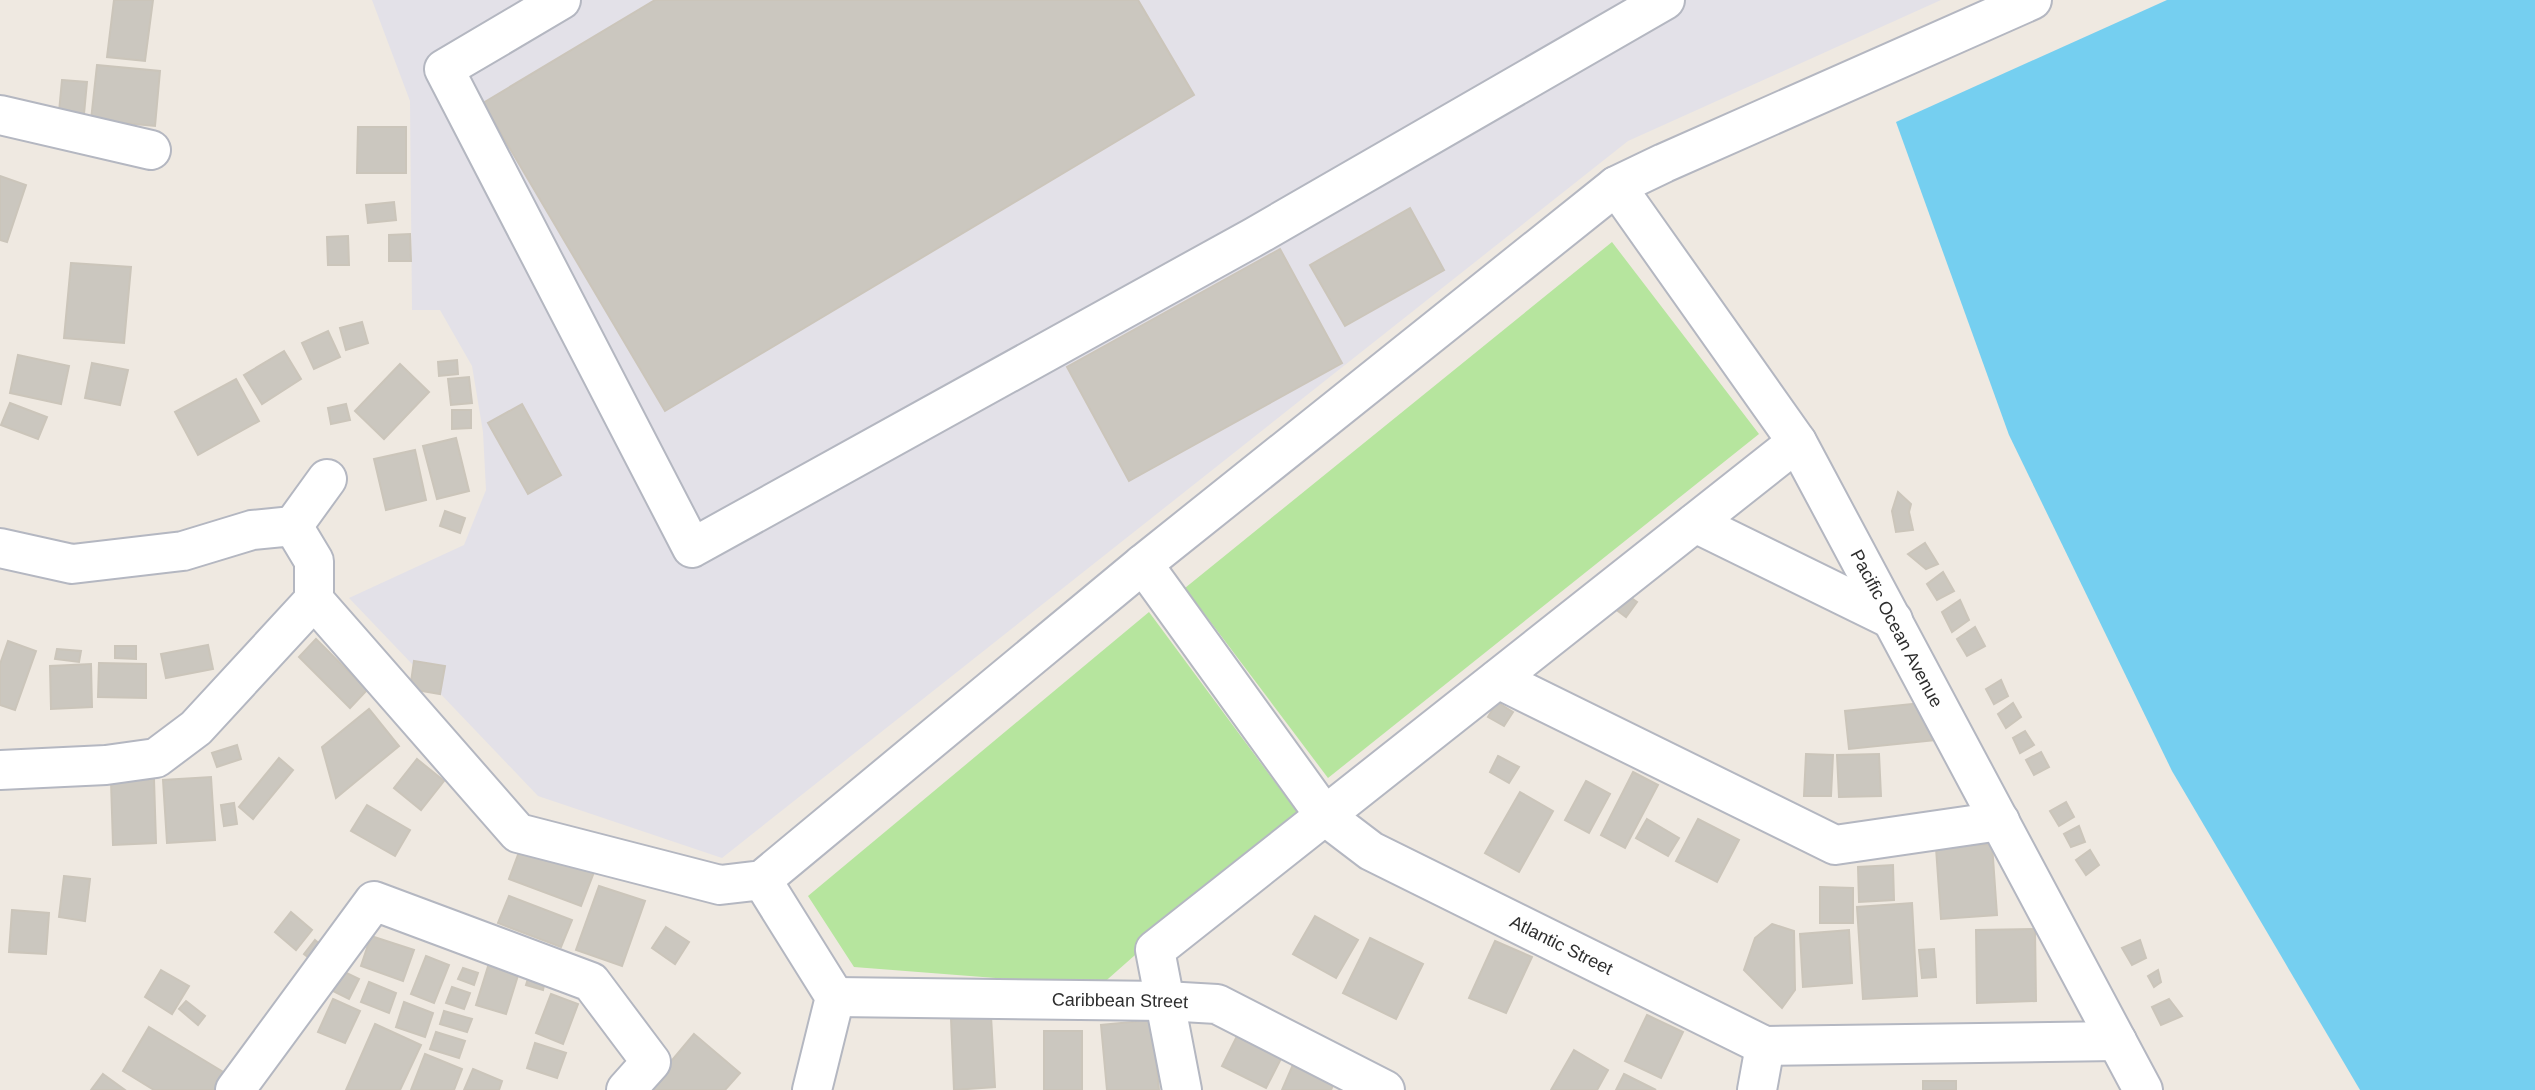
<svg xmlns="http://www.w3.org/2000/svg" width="2535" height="1090" font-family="Arial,sans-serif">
<rect width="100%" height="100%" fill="#efe9e1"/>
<!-- industrial -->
<path fill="#e3e1e8" d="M372,0H1941L1628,141L722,858L538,796L349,598L464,545L486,490L483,432L472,366L440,310H412L410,101Z"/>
<!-- green -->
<path fill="#b6e59e" d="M1612,242L1759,434L1328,778L1185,588Z
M1149,612L1297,812L1100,986L854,967L808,896Z"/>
<!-- water -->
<path fill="#75cff0" d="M2167,0H2535V1090H2360L2172,771L2009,435L1896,122Z"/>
<!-- building -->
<path fill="#cbc7bf" stroke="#cbc5ba" stroke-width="2" d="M114,0H153L145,61L107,57Z
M655,0H1138L1194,95L665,411L483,103Z
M97,65L160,71L155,126L91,120Z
M62,80L87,82L84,114L59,112Z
M358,127H406V173H357Z
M0,176L26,185L7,242L0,240Z
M394,202L396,220L368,223L366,205Z
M1410,208L1444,270L1345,326L1310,265Z
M410,234L411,261H389V235Z
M348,236L349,265H328L327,237Z
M1280,249L1342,363L1129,481L1067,367Z
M71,263L131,267L124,343L64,338Z
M362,322L368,343L346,350L340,328Z
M328,331L340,357L314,369L302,343Z
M284,351L301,379L262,404L244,375Z
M18,355L69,366L61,404L10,393Z
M457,360L458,374L439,376L438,362Z
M92,363L128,370L120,405L85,398Z
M400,364L429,392L384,439L355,411Z
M469,377L472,403L451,405L448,379Z
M236,379L259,421L198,455L175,412Z
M10,403L47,417L38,439L1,425Z
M346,404L350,420L331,424L328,408Z
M522,404L561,475L528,494L488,423Z
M452,410H471V428L452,429Z
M456,438L469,491L437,499L423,446Z
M415,450L426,500L386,510L374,459Z
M1898,492L1911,504L1909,512L1913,530L1896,532L1892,511Z
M445,511L465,518L460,533L440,526Z
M1925,543L1938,564L1926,569L1908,554Z
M1943,572L1954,591L1937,600L1927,584Z
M1620,590L1637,602L1626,617L1610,605Z
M1960,600L1969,620L1952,632L1942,612Z
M1975,627L1985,646L1967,656L1957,639Z
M316,639L367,690L350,708L299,657Z
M8,641L36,651L15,710L0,705V664Z
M208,645L213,669L166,678L161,654Z
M115,646H136V659L115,658Z
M57,649L81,651L79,662L55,659Z
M414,661L445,666L440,694L410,689Z
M99,663L146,664V698L98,697Z
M91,664L92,707L51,709L50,666Z
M2001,680L2008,696L1994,704L1986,689Z
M1497,702L1513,712L1504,726L1488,717Z
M1931,702L1935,740L1849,749L1845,711Z
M2013,703L2021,717L2006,728L1998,714Z
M369,709L399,746L336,798L322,747Z
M2025,731L2034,745L2020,753L2013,738Z
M237,745L241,759L217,767L212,753Z
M2041,752L2049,767L2034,775L2026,760Z
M1806,754L1833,755L1831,796H1804Z
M1879,754L1881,796L1839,797L1837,755Z
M1498,756L1519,767L1509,783L1490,772Z
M279,758L293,770L253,819L239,807Z
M417,759L444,781L421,810L394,788Z
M1633,772L1658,785L1625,848L1601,835Z
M211,777L215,840L167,843L163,780Z
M154,779L156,843L113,845L111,781Z
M1586,781L1610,794L1589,833L1565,820Z
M1520,792L1553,811L1519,872L1485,853Z
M2066,802L2074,817L2059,826L2050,811Z
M234,803L237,824L224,826L221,805Z
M367,805L410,830L395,856L351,831Z
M1647,819L1679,838L1668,856L1636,838Z
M1698,819L1739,840L1717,882L1676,861Z
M2079,826L2085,842L2071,847L2064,834Z
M522,844L594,872L581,906L509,879Z
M1992,844L1997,915L1941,919L1936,848Z
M2090,850L2099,865L2086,875L2076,860Z
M1893,865L1894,900L1859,902L1858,867Z
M64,876L90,879L85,921L59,917Z
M599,886L645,901L622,966L576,950Z
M1820,887L1853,888V923H1820Z
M509,896L572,920L561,947L498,923Z
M1912,903L1917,996L1863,999L1857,907Z
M12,910L49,913L46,954L9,952Z
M291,912L312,930L296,950L275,932Z
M1315,916L1358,940L1336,978L1293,954Z
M1772,924L1794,931L1795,990L1782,1008L1744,970L1755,938Z
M666,927L689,942L675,964L652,948Z
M2035,929L2036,1001L1977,1003L1976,930Z
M1849,930L1852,983L1803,987L1800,934Z
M371,936L414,950L403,981L361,966Z
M1370,938L1423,964L1396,1019L1343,993Z
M315,940L329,952L318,965L304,954Z
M2140,940L2146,958L2132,965L2122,948Z
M1495,941L1532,957L1506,1013L1469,998Z
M1934,949L1936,977L1922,978L1919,950Z
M426,956L449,965L434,1003L411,994Z
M490,960L520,969L506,1014L476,1005Z
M336,968L359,979L349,999L327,988Z
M463,968L478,973L474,985L458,979Z
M161,970L189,986L172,1014L145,997Z
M2158,970L2161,982L2154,987L2148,976Z
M530,972L546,977L543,990L526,985Z
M369,982L396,993L389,1013L361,1002Z
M452,987L470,993L464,1009L446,1003Z
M551,994L578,1004L563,1044L536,1033Z
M333,999L360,1011L345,1043L318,1032Z
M2169,999L2182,1016L2161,1025L2152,1007Z
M186,1001L205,1016L198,1025L179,1009Z
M404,1002L433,1013L425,1037L396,1027Z
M444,1011L472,1019L467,1032L440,1024Z
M1647,1015L1683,1032L1661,1078L1625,1061Z
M991,1016L995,1087L954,1090L951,1019Z
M1152,1020L1159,1090H1107L1101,1025Z
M375,1024L421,1045L400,1090H346Z
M1243,1024L1287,1047L1266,1088L1222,1066Z
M149,1027L225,1073L215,1090H154L123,1071Z
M1044,1031H1082V1090H1044Z
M436,1032L465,1041L459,1058L430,1049Z
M694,1034L740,1073L725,1090H647Z
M535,1043L566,1053L557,1078L527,1068Z
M1574,1050L1608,1070L1597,1090H1551Z
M425,1054L462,1069L454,1090H411Z
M1295,1060L1336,1078L1331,1090H1282Z
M473,1069L502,1081L499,1090H464Z
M103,1074L125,1090H91Z
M1624,1074L1656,1090H1616Z
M1923,1081H1956V1090H1923Z"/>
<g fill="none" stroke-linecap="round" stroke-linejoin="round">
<defs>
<g id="minor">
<path d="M561,0L444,69L692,548L1254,237L1665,0"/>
<path d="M0,115L151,150"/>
<path id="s1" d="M1616,186L1797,442L2143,1090"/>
<path d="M1695,523L1893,620"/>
<path d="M293,526L327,479"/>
<path d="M0,548L72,564L183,551L252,530L293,526L314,561V600L518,833L720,885L762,880L1143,564L1616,186L1664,163L2032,0"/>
<path id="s2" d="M1143,564L1325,816L1371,851L1765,1046L2117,1041"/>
<path d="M1498,679L1835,845L2000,821"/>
<path d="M0,770L106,765L156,758L196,728L314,600"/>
<path d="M762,880L835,997L812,1090"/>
<path id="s3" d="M835,997L1165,1001L1217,1004L1385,1090"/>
<path d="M235,1090L374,901L591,982L651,1062L626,1090"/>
<path d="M1182,1090L1155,950L1797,442"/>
<path d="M1757,1090L1765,1046"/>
</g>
</defs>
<!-- minor casing -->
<use href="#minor" stroke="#b4b7c1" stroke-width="42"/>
<!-- minor -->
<use href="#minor" stroke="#fff" stroke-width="38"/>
</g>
<g text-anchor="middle" stroke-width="5" stroke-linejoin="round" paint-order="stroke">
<!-- street labels -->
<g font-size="18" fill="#2e2e2e" stroke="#fff">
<text dy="6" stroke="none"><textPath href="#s1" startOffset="525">Pacific Ocean Avenue</textPath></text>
<text dy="6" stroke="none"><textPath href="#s2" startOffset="581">Atlantic Street</textPath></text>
<text dy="6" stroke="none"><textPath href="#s3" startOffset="285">Caribbean Street</textPath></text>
</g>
</g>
</svg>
